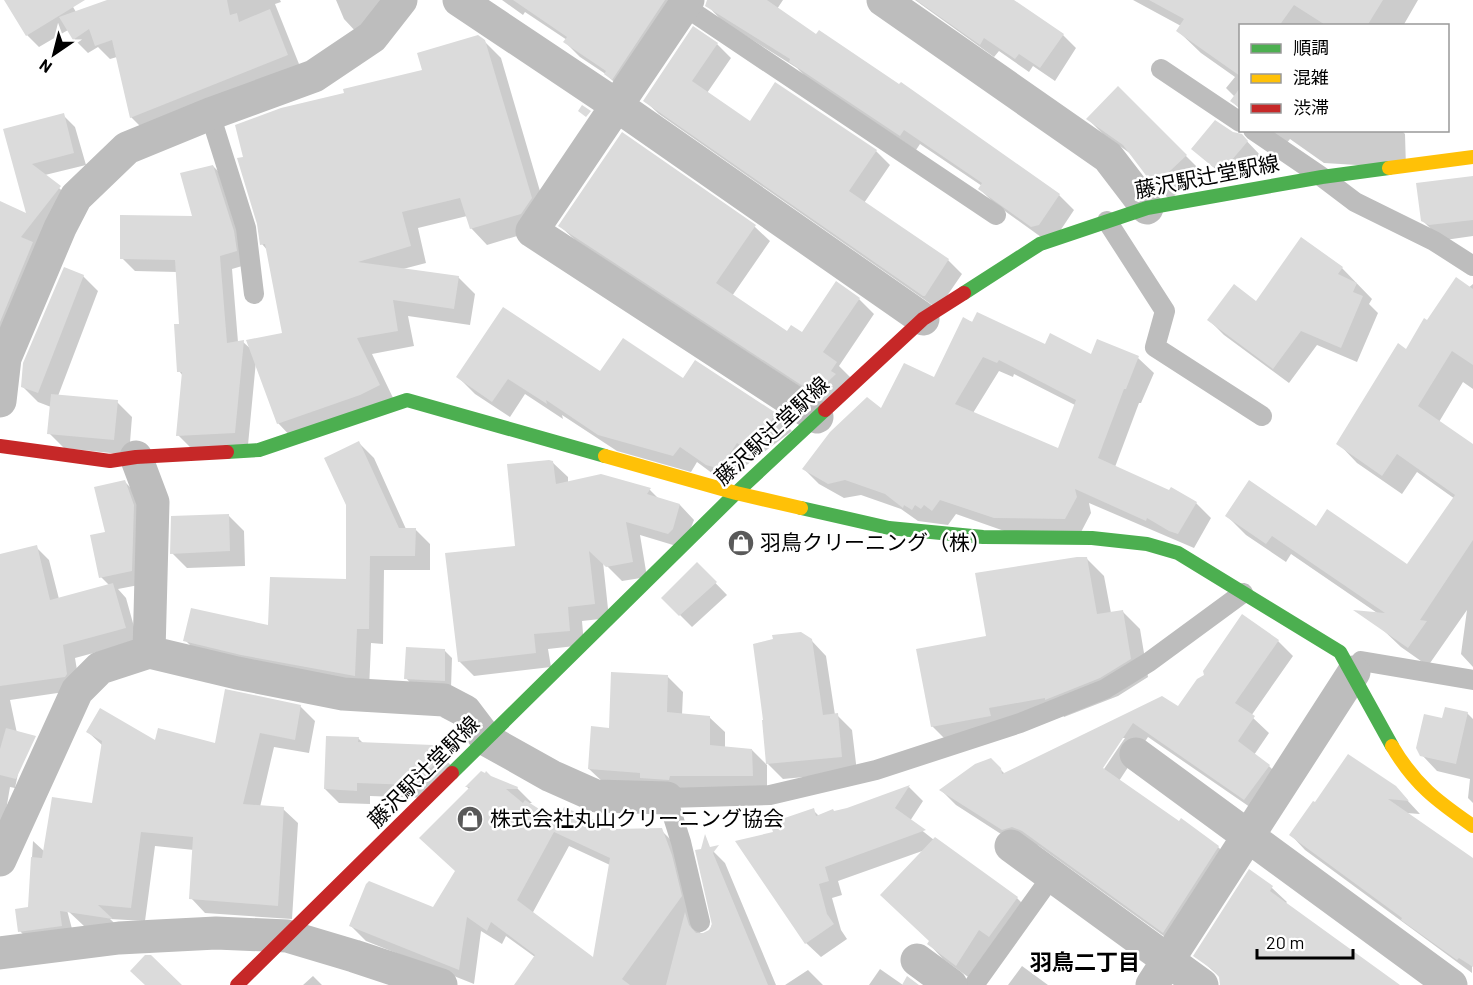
<svg xmlns="http://www.w3.org/2000/svg" width="1473" height="985" font-family="Barlow,'Noto Sans JP',sans-serif">
<rect width="100%" height="100%" fill="#fff"/>
<!-- shadow -->
<path fill="#0003" fill-rule="evenodd" d="M5,0H69L76,12L111,0H280L281,2L275,4L301,69L145,131L131,117L117,57L110,59L98,47L88,53L74,39L68,30L39,47L27,35Z
M336,0H388L358,34L344,19Z
M502,0H693L621,89L607,75L580,57L565,42L567,40L525,12L523,15Z
M708,0H783L777,9L1059,195L1074,210L1054,240L1048,242L995,204L980,189L982,186L920,144L916,150L806,77L797,68L722,21L707,5Z
M915,0H1004L1063,35L1076,48L1055,81L1033,66L1029,72L999,51L994,57Z
M1133,0H1418L1403,26H1240V109L1232,101L1235,97L1226,88L1235,77L1201,53L1178,31L1181,26Z
M484,41L501,58L547,215L537,230L487,245L471,228L467,216L418,228L426,263L403,269L458,277L475,294L470,325L408,316L414,346L372,354L395,402L294,440L278,423L256,361L248,445L191,448L178,435L183,376L179,371L180,325L177,272L135,271L122,258L194,218L213,166L226,179L249,264L232,269L238,342H243L252,350L284,335L268,251L262,244L245,158L347,94L424,71Z
M717,44L731,58L707,93L750,123L776,84L876,151L890,165L864,203L948,260L962,274L938,309L659,114L645,101Z
M1118,88L1201,171L1170,200L1155,185L1131,154L1103,134L1088,119Z
M63,115L75,127L86,165L45,175L72,200L0,362V203L28,215L4,130Z
M1265,130H1401L1405,134L1406,168L1324,163L1290,139L1286,144Z
M1233,133L1241,135L1262,157L1247,176L1230,182L1193,149Z
M622,134L755,227L770,241L732,296L787,333L802,334L859,299L874,314L839,366L851,378L831,407L575,240L560,226Z
M1473,176V236L1445,240L1438,236L1422,220Z
M1301,239L1342,268L1372,299L1369,304L1378,313L1357,362L1317,345L1289,383L1224,335L1209,320L1256,303Z
M83,276L98,291L58,396L117,402L132,417L129,455L64,448L49,433L51,407L38,402L22,386Z
M1473,284V389L1463,382L1439,422L1473,447V667L1461,654L1467,610L1428,666L1401,647L1381,628L1383,617L1291,554L1286,562L1246,535L1227,516L1316,528L1407,566L1455,499L1417,472L1402,494L1357,463L1338,443L1427,322Z
M963,319L1045,346L1092,356L1098,341L1138,358L1154,373L1141,403H1139L1115,467L1196,503L1211,518L1194,548L1089,503L1091,513L1080,534L1010,533L956,514L948,525L918,521L901,509L861,495L844,498L819,484L804,469L882,410L935,379ZM999,371L1013,377L1014,374L1075,405L1059,450L973,413Z
M696,362L775,414L792,431L724,482L697,462L691,472L617,451L562,415L563,419L525,394L510,417L475,394L458,377L683,380Z
M359,443L374,458L406,529H415L430,544V570H384L383,644L371,643L369,690L200,655L185,640L270,627L348,581Z
M552,462L568,477V483L650,490L659,499L680,505L694,520L683,548L640,535L647,577L622,581L603,562L609,618L582,621L584,645L548,649L551,667L474,676L459,661L517,548Z
M124,481L137,494L144,584L118,589L126,598L138,641L75,658L80,688L78,690L10,700L18,738L24,745L15,788L10,787L0,846V556L36,547L49,560L59,599L109,585L101,577L107,534Z
M228,515L244,531L245,566L187,568L172,553Z
M1086,558L1104,576L1111,613L1122,611L1140,629L1148,677L1118,696L1064,717L1063,715L950,744L932,726L988,637Z
M697,564L727,595L692,627L663,598Z
M811,640L826,656L835,715H837L852,730L857,772L783,779L768,764Z
M1278,641L1293,656L1251,716L1269,733L1254,755L1269,766L1284,781L1260,814L1148,737L1119,781L1179,823L1181,820L1218,847L1234,862L1179,947L1039,846L1029,842L1018,845L956,805L941,790L991,760L1005,774L1162,698L1178,708ZM1121,738H1125L1100,775L1098,773Z
M445,651L452,658L451,688L413,686L406,678Z
M668,677L683,692L682,715L709,717L725,732V748L752,750L767,765V791L684,790L605,784L589,769L610,729Z
M300,706L315,721L309,753L274,747L260,807L283,809L298,823L292,919L205,913L191,898L194,850L155,846L145,921L110,919L124,932L84,926L67,910L75,940L34,946L20,931L29,908L33,841L45,852L93,805L103,746L88,732L156,742L217,744Z
M1467,713L1473,719V803L1468,798L1470,779L1437,771L1422,755L1443,720Z
M358,738L363,743L432,747L456,770L427,798L370,796V804L339,803L325,789Z
M481,773L517,788L532,803H527L559,824L615,831L661,830L676,845L686,871L701,935L710,931L713,920L710,848L725,863L776,985H525L535,957L506,936L502,944L481,931L474,984L366,941L351,926L434,909L456,871L470,790L467,787ZM569,846L610,865L594,960L532,914Z
M909,787L923,801L910,821L934,840L935,839L1017,898L1032,913L971,979L943,959L929,944L930,942L925,850L838,881L842,895L832,898L841,930L847,939L821,957L806,943L774,833L813,810L819,816L847,809Z
M1395,787L1420,814L1406,813L1473,859L1472,973L1305,850L1291,835Z
M1250,871L1272,888L1287,902L1285,904L1399,985H1222L1221,978L1195,955Z
M1022,966L1048,985H1008Z
M880,969L903,985H917H869Z
M808,970L823,985H785Z
M313,976L322,985H303Z"/>
<!-- building -->
<path fill="#dbdbdb" fill-rule="evenodd" d="M4,0H85L26,36Z
M107,0H227L230,15L237,13L239,22L270,9L288,55L130,118L112,40L95,46L89,29L73,40L59,17Z
M513,0H665L612,80L604,74L606,71L563,42L567,37Z
M707,0H767L816,34L819,30L899,84L901,82L1060,194L1039,225L1031,227L978,189L982,183L904,130L900,136L789,62L790,59L705,6Z
M916,0H1014L1064,34L1040,68L1019,54L1015,59L984,38L980,45Z
M1149,0H1383L1367,26H1327L1294,5L1279,26H1240V76L1176,31L1184,19Z
M693,26L718,43L692,81L750,121L775,82L877,150L849,191L949,259L925,296H923L643,101Z
M478,35L485,40L532,198L521,214L470,229L460,198L402,212L411,246L358,262L459,276L454,309L393,300L398,331L357,338L380,385L360,395L277,424L246,340L282,333L265,244L260,245L257,224L237,158L243,157L235,125L281,108L344,93L343,89L422,70L417,53Z
M1118,86L1187,155L1154,186L1123,145L1086,119Z
M1240,88V108L1230,101Z
M582,105L591,111L586,117L578,111Z
M64,113L74,153L32,164L61,186L21,237L33,242L0,322V201L26,213L3,129Z
M1215,120L1233,132L1242,134L1248,141L1231,161L1213,167L1191,149Z
M622,132L756,225L716,283L787,331L791,325L802,332L836,281L860,298L823,352L837,362L831,371L836,374L815,394L558,226Z
M213,165L234,231L237,251L220,256L227,343L244,340L235,433L176,436L182,372H177L174,324H179L175,260L120,259V215L192,216L180,173Z
M1473,176V220L1429,225L1421,221L1416,183Z
M1301,237L1343,267L1338,274L1357,283L1353,292L1363,296L1341,348L1301,331L1273,369L1207,320L1234,284L1256,301Z
M64,267L84,275L38,393L21,387L23,363Z
M1456,277L1473,289V365L1452,351L1418,406L1473,444V540L1420,620L1427,621L1408,648L1353,610L1385,613L1272,536L1266,544L1225,516L1249,480L1316,526L1327,509L1407,564L1455,495L1397,454L1382,476L1336,444L1398,343L1406,349L1424,318L1427,320Z
M503,307L600,371L623,338L683,378L695,360L776,413L750,452L737,443L720,469L706,465L680,447L673,456L598,435L546,400L547,404L508,379L492,402L456,377Z
M977,312L1045,344L1050,333L1091,354L1097,339L1139,356L1126,389H1124L1098,458L1169,490L1171,487L1197,502L1178,534L1169,531L1147,518L1146,521L1075,489L1077,497L1065,519L994,518L940,500L932,511L924,505L921,509L915,505L912,510L904,505L903,508L885,494L845,480L828,484L802,469L830,432L867,397L881,408L904,363L934,377L963,317L972,322ZM983,357L997,363L999,360L1076,400L1058,448L955,404Z
M51,394L118,400L114,440L47,434Z
M359,441L399,528H416L415,556H370L369,629H357L355,676L241,655L183,641L191,608L268,625L270,577L346,579V505L324,458Z
M549,460L553,461L556,484L601,474L651,488L647,494L680,504L673,529L668,534L626,522L633,562L606,567L589,551L595,604L568,607L570,631L534,634L536,653L458,662L445,553L515,546L507,464Z
M125,480L134,505L132,571L99,578L90,535L105,532L94,487Z
M229,514L230,551L170,554L171,516Z
M37,545L50,600L113,583L126,628L63,645L67,674L65,677L0,686V554Z
M1077,557H1087L1097,614L1123,610L1131,659L1100,678L1045,700V698L989,708L991,716L931,727L916,649L986,636L975,573Z
M697,562L717,582L679,616L661,598Z
M1242,614L1279,640L1235,703L1255,716L1238,741L1270,765L1244,800L1133,723L1103,768L1179,821L1181,818L1219,846L1163,933L1022,831L1012,827L1002,830L939,790L975,764L991,758L1001,768L1002,774L1162,696L1178,706L1197,679L1204,675L1203,671Z
M801,632L812,639L823,715L838,713L842,757L766,764L762,720H763L753,644L773,639L772,635Z
M406,647L445,649V681L404,679Z
M611,672L668,675L667,712L710,716V745L752,749L753,776H670L669,780L640,778V773L588,769L591,726L609,728Z
M225,689L301,705L295,740L260,733L243,804L284,807L278,906L189,899L193,837L141,832L131,908L98,905L113,919L60,911L62,926L18,932L15,909L28,907L31,857L42,858L52,797L92,803L102,741L86,732L100,708L155,740L158,728L215,743Z
M1445,707L1468,712L1456,764L1420,756L1416,748L1424,714L1442,718Z
M6,728L36,736L16,779L0,775V749Z
M326,736L359,737L358,742L433,745L432,750L444,755L413,785L357,783V791L324,789Z
M1348,754L1396,786L1409,801L1388,799L1473,858V967L1459,958L1457,960L1401,920L1402,918L1289,835L1313,801L1315,802Z
M481,771L485,773L486,771L491,776L518,787L517,789H506L523,803L525,800L558,821L564,807L615,829L662,828L672,855L682,896L622,979L630,985H514L535,955L491,922L487,931L467,917L459,970L349,926L366,884L369,881L433,907L455,871L419,838L470,787H465ZM554,832L610,858L593,957L517,900Z
M910,785L895,808L926,830L825,867L829,881L819,884L827,914L834,924L805,944L735,841L773,832L770,823L814,808L816,816L833,809L834,811L847,808Z
M705,834L710,847L719,845L713,853L768,985H666L685,912L689,925L696,933H703L709,930L712,925L695,850L701,849Z
M935,837L1018,897L989,937L979,930L956,966L927,944L929,941L880,895Z
M1249,869L1273,886L1270,891L1400,985H1220L1219,977L1213,970L1193,956Z
M145,955H151L182,985H145L130,971Z
M907,976L919,985H902Z"/>
<g fill="none" stroke-linecap="round" stroke-linejoin="round">
<!-- lane -->
<path stroke="#bdbdbd" stroke-width="20" d="M684,6L996,215
M1161,69L1240,122
M210,114L246,228L254,294
M1253,130L1322,177L1355,202L1434,241L1473,266
M1107,221L1165,311L1155,347L1262,416
M1354,672L1361,661L1473,680
M700,922L681,842L667,798L770,795L876,770L1020,723L1105,689L1149,662L1243,593
M974,985L1052,876"/>
<!-- street -->
<path stroke="#bdbdbd" stroke-width="33" d="M459,0L616,105L923,319
M688,0L532,231L817,417
M883,0L1108,157L1147,208
M0,401L5,358L60,228L76,197L127,148L210,114L314,76L372,37L401,0
M136,457L153,502L149,652
M1136,754L1451,985
M1011,846L1202,985
M0,860L77,691L100,668L149,652L237,673L343,694L444,700L465,711L487,740L551,776L596,796L667,798
M0,953L119,938L216,933L287,936L354,956L441,985
M917,960L951,985
M1152,985L1354,672"/>
<!-- fast -->
<path stroke="#4caf50" stroke-width="14" d="M964,293L1040,244L1147,208L1322,177L1389,168
M227,452L259,450L407,400L605,456
M801,508L889,528L983,537L1092,538L1147,544L1178,553L1340,652L1392,746
M452,773L736,493L825,410"/>
<!-- slow -->
<path stroke="#ffc107" stroke-width="14" d="M1389,168L1473,157
M605,456L736,493L801,508
M1392,746C1415,785 1437,801 1473,826"/>
<!-- jam -->
<path stroke="#c62828" stroke-width="14" d="M825,410L923,319L964,293
M0,446L110,461L136,457L227,452
M237,985L452,773"/>
</g>
<!-- icons -->
<defs>
<symbol id="shop-disc" viewBox="-11 -11 22 22"><circle r="9.5" fill="#595959" stroke="#fff"/><path d="M-5-2.5h2.3a2.7 3.5 0 0 1 5.4 0H5L5.5 6h-11ZM-1.5-2.5h3a1.5 2.3 0 0 0-3 0Z" fill="#fff"/></symbol>
</defs>
<g fill-rule="evenodd">
<use href="#shop-disc" x="726" y="528" width="30" height="30"/>
<use href="#shop-disc" x="455" y="804" width="30" height="30"/>
</g>
<g text-anchor="middle" stroke-width="5" stroke-linejoin="round" paint-order="stroke">
<!-- street labels -->
<g font-size="21" fill="#000" stroke="#fff">
<text transform="translate(1207 177) rotate(-11)" y="7">藤沢駅辻堂駅線</text>
<text transform="translate(772 431) rotate(-43)" y="7">藤沢駅辻堂駅線</text>
<text transform="translate(424 772) rotate(-45)" y="7">藤沢駅辻堂駅線</text>
</g>
<!-- poi labels -->
<g font-size="21" fill="#000" stroke="#fff" text-anchor="start">
<text x="760" y="550">羽鳥クリーニング（株）</text>
<text x="490" y="826">株式会社丸山クリーニング協会</text>
</g>
<!-- neighbourhood labels -->
<g font-size="22" font-weight="bold" fill="#000" stroke="#fff">
<text x="1085" y="970">羽鳥二丁目</text>
</g>
</g>
<!-- legend -->
<rect x="1239" y="24" width="210" height="108" fill="#ffffff" stroke="#999999" stroke-width="1.5"/>
<rect x="1251" y="44" width="30" height="9" fill="#4caf50" stroke="#999999" stroke-width="1.5"/>
<text x="1293" y="54" font-size="18" fill="#000000">順調</text>
<rect x="1251" y="74" width="30" height="9" fill="#ffc107" stroke="#999999" stroke-width="1.5"/>
<text x="1293" y="84" font-size="18" fill="#000000">混雑</text>
<rect x="1251" y="104" width="30" height="9" fill="#c62828" stroke="#999999" stroke-width="1.5"/>
<text x="1293" y="114" font-size="18" fill="#000000">渋滞</text>
<!-- north arrow -->
<g transform="translate(54 54) rotate(215)" stroke="#ffffff" stroke-width="4.5" paint-order="stroke">
<path d="M0-4.5L10 22L0 15L-10 22Z" fill="#000000"/>
<text y="-9" font-size="16" font-weight="bold" text-anchor="middle" fill="#000000">N</text>
</g>
<!-- scale -->
<path d="M1257 949v9h96v-9" fill="none" stroke="#000000" stroke-width="3"/>
<text x="1266" y="949" font-size="18" fill="#000000" stroke="#ffffff" stroke-width="4.5" paint-order="stroke">20 m</text>
</svg>
